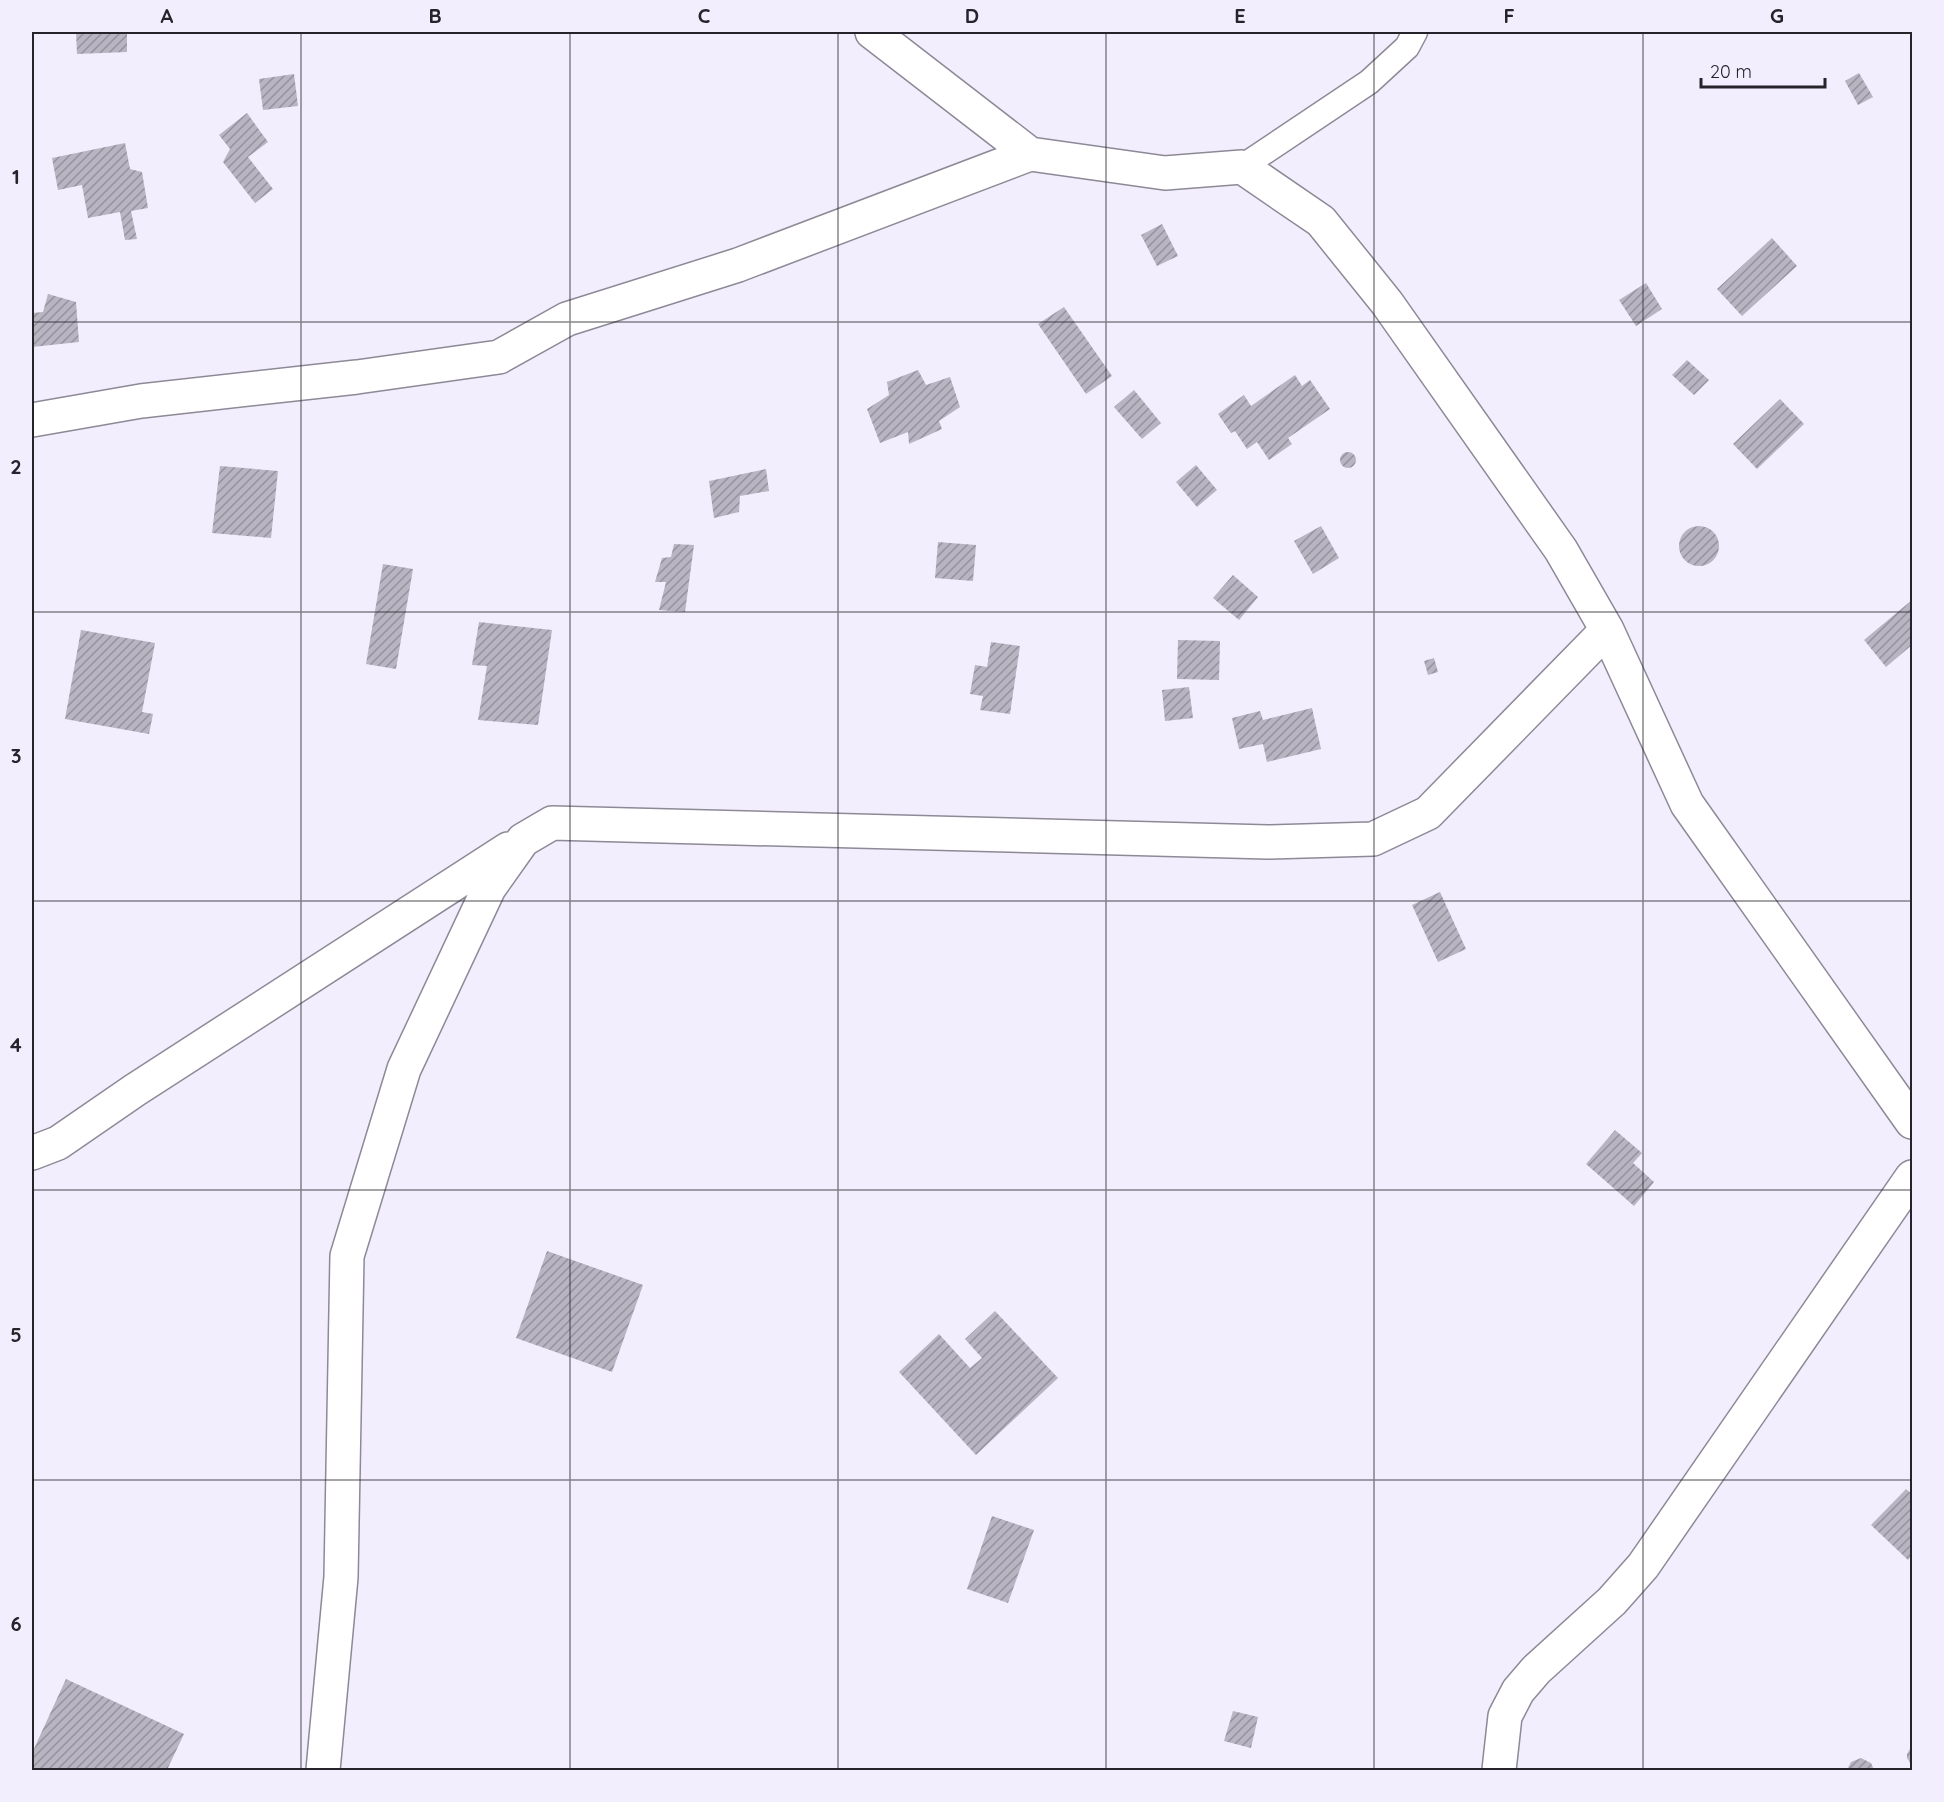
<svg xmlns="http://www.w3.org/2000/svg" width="1944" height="1802" font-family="Quicksand,sans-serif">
<defs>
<pattern id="building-hatch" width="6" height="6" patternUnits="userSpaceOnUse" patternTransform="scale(1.5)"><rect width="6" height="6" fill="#b8b4c2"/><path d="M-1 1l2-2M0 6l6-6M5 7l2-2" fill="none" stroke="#95929e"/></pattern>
</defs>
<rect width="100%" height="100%" fill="#f3eefd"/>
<!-- building -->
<path fill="url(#building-hatch)" d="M76,32H127V52L77,54Z
M1859,73L1873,97L1858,105L1845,81Z
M294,74L298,106L263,110L259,79Z
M247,113L268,142L248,157L273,189L255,203L223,162L230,149L219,135Z
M125,143L130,169L142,172L148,208L131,211L137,239L125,240L120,212L88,218L82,185L58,190L52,158Z
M1162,224L1178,256L1157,266L1141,235Z
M1772,238L1797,266L1742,316L1717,289Z
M1646,283L1662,309L1636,326L1619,300Z
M48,294L76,302L79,342L32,347V313L43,312Z
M1064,307L1112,376L1086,394L1038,324Z
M1687,360L1709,380L1694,395L1672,375Z
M918,370L926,385L950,377L960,407L939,421L942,429L909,444L908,432L880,443L867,409L889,395L887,382Z
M1295,375L1302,386L1310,380L1330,409L1288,438L1292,444L1269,460L1257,442L1247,449L1235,431L1231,433L1218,414L1244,395L1251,406Z
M1134,390L1161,423L1142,439L1114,407Z
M1780,399L1804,424L1757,469L1733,444Z
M1340 460a8 8 0 1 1 16 0a8 8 0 1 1-16 0Z
M1196,465L1217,490L1197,507L1176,482Z
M220,466L278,471L271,538L212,533Z
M766,469L769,491L740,496L739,512L714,518L709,481Z
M1321,526L1339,558L1313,574L1294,541Z
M1679 546a20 20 0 1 1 40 0a20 20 0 1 1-40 0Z
M938,542L976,545L973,581L935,578Z
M674,544L694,545L685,612L659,610L666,582H655L662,558L671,557Z
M383,564L413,569L396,669L366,664Z
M1233,575L1258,597L1239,620L1213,598Z
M1912,600V645L1886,667L1864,640Z
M479,622L552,630L538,725L478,720L487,666L472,665Z
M81,630L155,643L142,712L153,714L149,734L65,719Z
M1178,640L1220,641L1219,680L1177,679Z
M991,642L1020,646L1010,714L980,710L983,696L970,694L975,665L987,667Z
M1434,658L1438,672L1428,675L1424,661Z
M1189,687L1193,718L1165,721L1162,690Z
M1312,708L1321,749L1267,762L1263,744L1239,749L1232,718L1260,711L1263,720Z
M1440,892L1466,949L1438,962L1412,905Z
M1615,1130L1642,1153L1633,1163L1654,1182L1634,1206L1586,1164Z
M547,1251L643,1285L612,1372L516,1338Z
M995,1311L1058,1378L976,1455L899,1372L939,1334L970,1368L982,1358L965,1339Z
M1906,1489L1912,1494V1555L1908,1560L1871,1525Z
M992,1516L1034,1530L1008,1603L967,1589Z
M66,1679L184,1734L167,1770H32V1753Z
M1233,1711L1258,1717L1251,1748L1224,1741Z
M1911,1747H1912V1766L1907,1758V1754Z
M1861,1758L1871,1763L1874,1770H1847L1851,1762Z"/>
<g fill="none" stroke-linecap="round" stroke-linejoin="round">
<defs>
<path id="lane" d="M1242,167L1369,82L1407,47L1415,32"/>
<path id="street" d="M872,32L1030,154
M32,420L141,401L357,377L499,357L567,319L738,265L1030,154L1165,173L1242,167L1321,221L1387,303L1561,550L1607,630L1687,804L1912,1122
M32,1153L58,1143L135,1090L508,849
M323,1770L341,1577L347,1256L404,1069L489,888L523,840L552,823L1268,842L1373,839L1428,813L1607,630
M1499,1770L1505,1716L1518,1691L1536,1670L1612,1601L1643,1566L1912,1177"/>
</defs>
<!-- lane casing -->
<use href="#lane" stroke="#8d8996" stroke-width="27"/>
<!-- street casing -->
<use href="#street" stroke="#8d8996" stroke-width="36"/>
<!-- lane -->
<use href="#lane" stroke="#fff" stroke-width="24"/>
<!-- street -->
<use href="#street" stroke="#fff" stroke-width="33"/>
</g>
<!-- grid -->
<path fill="none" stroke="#26242a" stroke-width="1.5" stroke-opacity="0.55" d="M301,32V1770M570,32V1770M838,32V1770M1106,32V1770M1374,32V1770M1643,32V1770M32,322H1912M32,612H1912M32,901H1912M32,1190H1912M32,1480H1912"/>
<!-- border -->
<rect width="1944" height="1802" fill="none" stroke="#f3eefd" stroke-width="66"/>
<!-- scale -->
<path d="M1701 78v9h124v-9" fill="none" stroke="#26242a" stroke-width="3"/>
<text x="1710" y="78" font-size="18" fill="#26242a" stroke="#f3eefd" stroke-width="4.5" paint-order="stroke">20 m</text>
<rect x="33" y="33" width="1878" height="1736" fill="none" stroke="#26242a" stroke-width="2"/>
<g font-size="20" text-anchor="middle" font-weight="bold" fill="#26242a">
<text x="167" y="23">A</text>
<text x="435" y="23">B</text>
<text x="704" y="23">C</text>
<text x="972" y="23">D</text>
<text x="1240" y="23">E</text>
<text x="1509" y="23">F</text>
<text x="1777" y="23">G</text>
<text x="16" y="184">1</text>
<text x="16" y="474">2</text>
<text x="16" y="763">3</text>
<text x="16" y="1052">4</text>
<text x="16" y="1342">5</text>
<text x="16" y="1631">6</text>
</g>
</svg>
